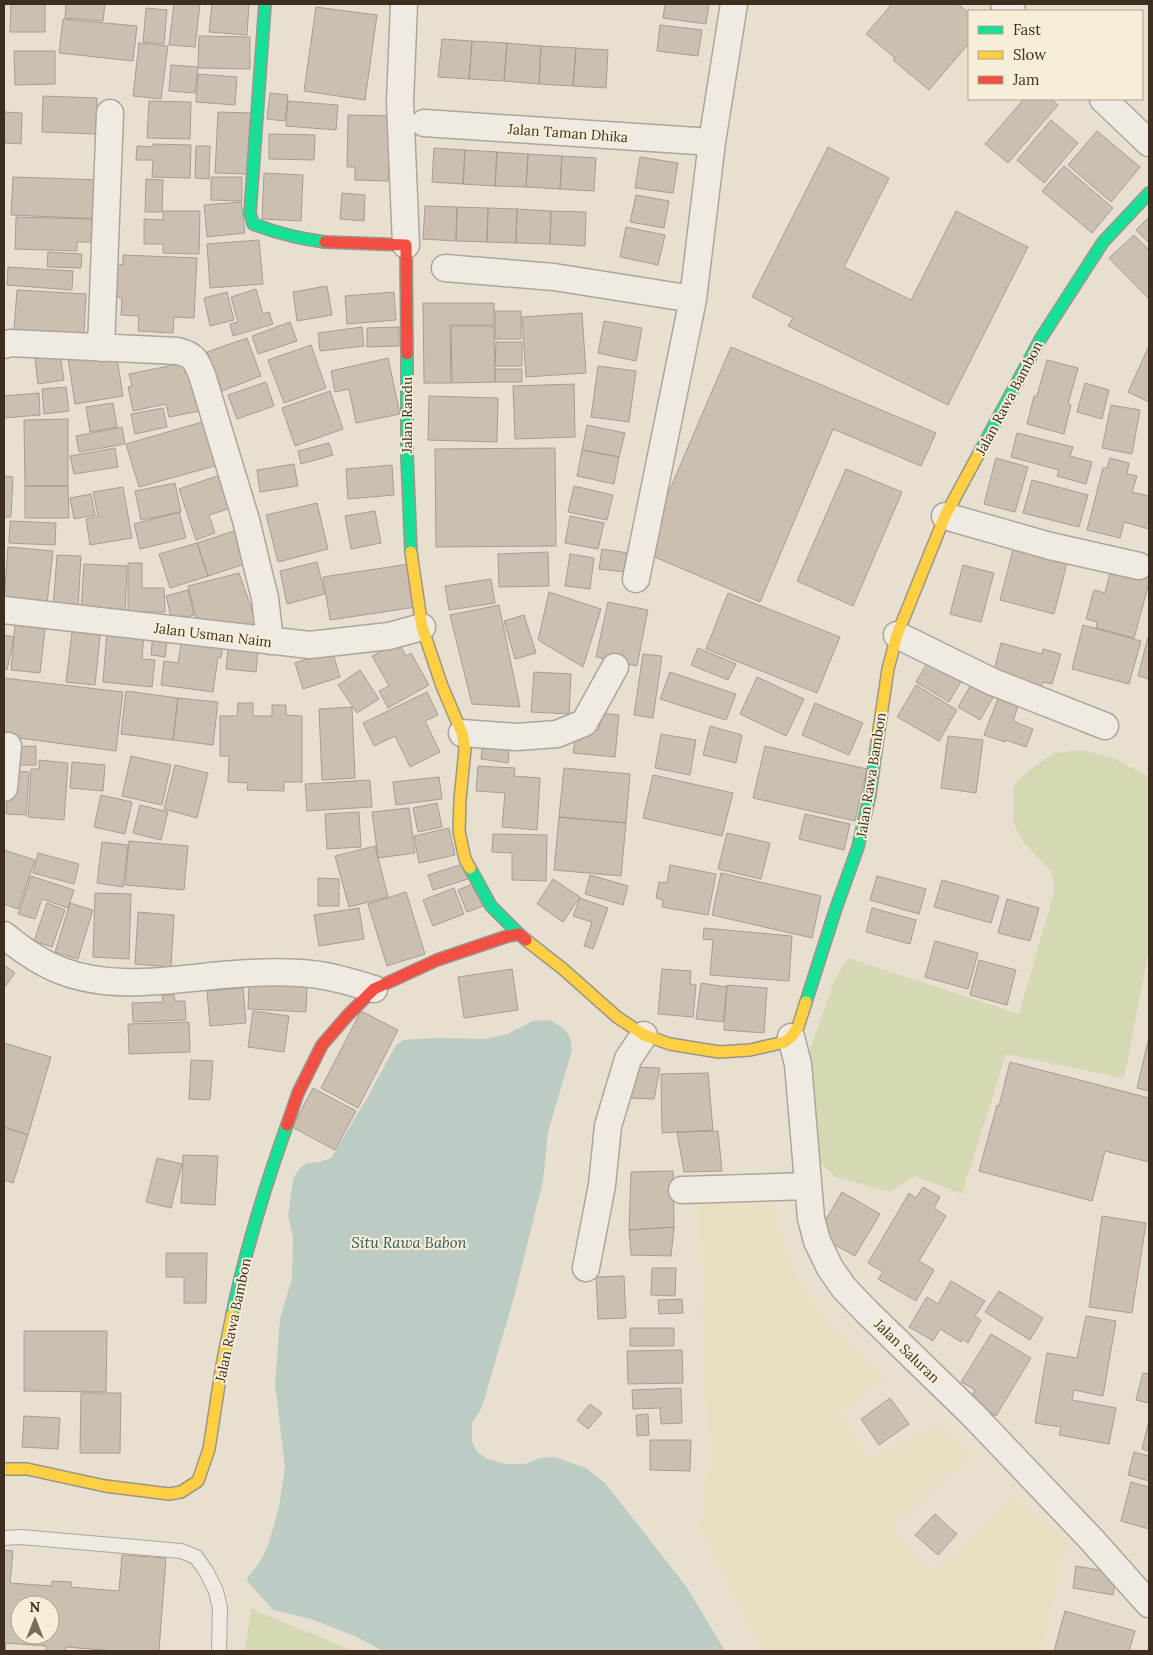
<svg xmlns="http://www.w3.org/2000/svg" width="1153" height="1655" font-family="Lora,serif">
<rect width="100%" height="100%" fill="#e7e0d1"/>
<!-- farmland -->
<path fill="#e6dfc2" d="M697,1201L773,1206L799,1279L832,1323L886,1377L844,1413L870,1458L938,1425L972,1454L893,1528L931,1573L1014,1498L1068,1540L1043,1651H760L698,1527L708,1461Z"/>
<!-- green -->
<path fill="#d6d7b3" d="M1081,750L1111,757L1149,777V950L1124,1078L1006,1054L962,1194L914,1176L890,1192L836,1177L816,1159L807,1082L810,1050L834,981L848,958L1019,1014L1055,889L1051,871L1024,843L1013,822V786L1028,771L1054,753Z
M251,1609L344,1647L350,1651H245Z"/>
<!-- water -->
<path fill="#bcccc2" d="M549,1020C566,1029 570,1031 572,1050L548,1132L543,1181L515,1294L482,1407L472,1423V1441L477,1452L487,1459L506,1464H525L540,1458L554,1457L586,1468L605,1483L686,1586L725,1651H383L357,1637L311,1619L273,1610L248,1582L247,1578L259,1563L268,1546L279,1507L285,1467L275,1384L280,1319L292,1278L293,1236L288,1216L293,1179L299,1169L307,1163L319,1162L331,1158L367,1098L396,1045L403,1040L416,1039L439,1038L487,1039L507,1034L533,1021Z"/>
<!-- building -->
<path fill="#cbbfb2" stroke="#a89c90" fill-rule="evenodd" d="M11,4H45V32H10Z
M66,4H105L103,21L65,18Z
M174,4H200L195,47L169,45Z
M212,4H249L247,35L209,32Z
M665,4H709L706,24L663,18Z
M892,4H958L969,13V43L929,90L893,60L895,58L866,34Z
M316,7L377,15L365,100L304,91Z
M146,8L167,10L164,44L143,42Z
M63,19L137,26L133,61L59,53Z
M660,25L702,30L698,56L657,51Z
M199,36L250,37V69L198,68Z
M442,39L472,41L469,79L438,77Z
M472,41L507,43L504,81L469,79Z
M139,43L168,46L161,99L133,96Z
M507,43L541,46L539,84L504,81Z
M541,46L576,48L573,86L539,84Z
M576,48L608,50L606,88L573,86Z
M14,51H55V84L15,85Z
M171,65L198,67L195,93L169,91Z
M198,74L237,77L235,105L196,102Z
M270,93L288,95L285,121L267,119Z
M43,96L97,98L96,134L42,132Z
M1024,99H1051L1058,105L1008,163L985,144Z
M149,101L191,102L190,139L147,138Z
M288,101L338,105L336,130L286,126Z
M4,112L22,113L21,144L4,143Z
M218,112L251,113L248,174L215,173Z
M348,115L395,116L394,168H389L388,181L355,180V167H347Z
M1051,120L1078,143L1044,183L1017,160Z
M1097,131L1140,167L1111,202L1068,165Z
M269,134L315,135L314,160L269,159Z
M153,144L191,145L190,178L152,177L153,160H136L137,146L153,147Z
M196,146H210L209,179L195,178Z
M828,147L889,178L844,267L911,300L956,211L1028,247L948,405L788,326L793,318L752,297Z
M434,148L465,150L463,184L432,182Z
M465,150L497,152L495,186L463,184Z
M497,152L528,154L526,187L495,186Z
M528,154L562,156L560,189L526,187Z
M562,156L596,158L594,191L560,189Z
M640,157L678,163L673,193L635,188Z
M1064,166L1113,208L1092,233L1042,191Z
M264,173L303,175L301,221L262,219Z
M13,177L103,180L101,219L11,215Z
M211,177H242V201L211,200Z
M146,179L163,180L162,212H145Z
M342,193L365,195L364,221L340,219Z
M636,195L669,201L664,228L630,222Z
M241,202L245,233L207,237L204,205Z
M425,206L457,207L456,241L423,239Z
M457,207L488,208L487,242L456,241Z
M488,208L517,209L516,243L487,242Z
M517,209L551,211L550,244L516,243Z
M163,211H200L199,254L163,253V244H144V219L163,220Z
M551,211L586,212L585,246L550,244Z
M16,217L92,219L91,242H77V251L15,249Z
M1149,217V243L1136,230Z
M626,227L665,235L658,265L620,257Z
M1134,235L1149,250V299L1109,258Z
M259,240L263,284L210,288L207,244Z
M48,252L82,254L81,268L47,267Z
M123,255L197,258L194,318L174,317L173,333L138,331L139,316L121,315L122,298L116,297L118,264L123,265Z
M8,267L73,271L72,290L7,285Z
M327,286L332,315L297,321L293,292Z
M256,289L263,314L269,312L273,324L233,336L230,324L238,322L231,297Z
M17,290L86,294L84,334L14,330Z
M227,292L234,320L210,326L204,298Z
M394,292L396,320L347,324L345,296Z
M423,303H494V325H450L451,383H424Z
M495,311H521V339H495Z
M582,313L586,373L526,377L522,317Z
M604,321L642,328L636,361L598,353Z
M290,322L297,341L258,354L252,336Z
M451,326H494L495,382L452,383Z
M362,327L364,346L320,351L318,333Z
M399,327V346L367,347V328Z
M247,338L261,376L222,391L207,352Z
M496,342H522V366H495Z
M311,345L326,388L284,403L268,360Z
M1149,346V402L1128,392Z
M731,347L936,433L921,466L833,429L760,602L643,552Z
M116,352L123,396L75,404L68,359Z
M60,355L64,380L38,384L35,359Z
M388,358L400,414L356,423L349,389L335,392L331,371Z
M1047,360L1078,368L1068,404L1071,405L1064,434L1027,424L1034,396H1037Z
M189,362L200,411L169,417L166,404L133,411L128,387L132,386L129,374Z
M598,366L636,371L629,422L591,417Z
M495,369H522V382H495Z
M266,382L274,406L237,419L228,395Z
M1085,383L1109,390L1102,419L1077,412Z
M574,384L575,437L515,439L513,386Z
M66,387L69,411L44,414L42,389Z
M330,391L343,429L295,446L282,408Z
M39,393L40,415L4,418V396Z
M429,396L498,398L497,442L428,440Z
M113,403L117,427L90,432L86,407Z
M1111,405L1140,410L1132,454L1102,448Z
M163,408L167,427L135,434L131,414Z
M68,419V486H25L24,420Z
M209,420L222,464L139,487L126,444Z
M587,425L625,433L619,457L582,450Z
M122,427L125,444L79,452L76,436Z
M1017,433L1073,447L1070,456L1092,462L1086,484L1057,476L1059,470L1011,457Z
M329,443L333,455L301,464L298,451Z
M115,448L118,467L74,474L70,456Z
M555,448L556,546L436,547L435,449Z
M582,450L619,457L614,484L577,476Z
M996,458L1028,467L1015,512L984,504Z
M1110,458L1129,463L1127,474L1137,476L1132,492L1149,496V529L1124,522L1120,538L1087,530L1103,468H1107Z
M294,464L298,486L260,492L257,470Z
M392,465L394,495L348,499L346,469Z
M846,469L902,492L853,606L797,581Z
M223,474L234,507L209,515L215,533L196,540L179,489Z
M4,476L13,477L11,517H4Z
M1032,480L1088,495L1079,527L1023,513Z
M175,483L181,512L141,520L135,491Z
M25,486H68L69,518H25Z
M574,486L613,495L607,520L568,512Z
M123,487L132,538L90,545L86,519L98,516L93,492Z
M91,494L95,515L74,519L70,498Z
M317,503L328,549L278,562L266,515Z
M375,511L381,543L351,549L345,516Z
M179,512L186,538L140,549L134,524Z
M570,516L604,523L598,549L565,543Z
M10,521L56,523L55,545L9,543Z
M237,530L248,563L208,576L197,543Z
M1015,542L1069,555L1054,614L1000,600Z
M197,543L208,576L170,588L159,554Z
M8,547L53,551L47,604L4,600Z
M602,549L628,553L625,572L599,569Z
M548,552L549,586L499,587L498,554Z
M570,554L594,558L590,589L565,586Z
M57,555L81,556L78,609L53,608Z
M317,562L325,594L287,604L280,571Z
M128,563H142V588H164L165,612H128Z
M84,564L127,566L125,613L81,611Z
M409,564L416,607L330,620L323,577Z
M963,565L994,573L981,622L950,614Z
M1112,566L1149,576V583L1134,638L1096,628L1097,622L1086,619L1094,590L1105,593Z
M239,573L258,627L197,621L188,586Z
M491,579L495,603L449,610L445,586Z
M188,590L194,615L172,621L166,596Z
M549,592L601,609L583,667L538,640Z
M728,593L840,637L817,693L706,649Z
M608,602L648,610L637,666L596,657Z
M499,605L520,707L472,704L450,615Z
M524,615L536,653L515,659L504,621Z
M73,624L101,627L95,685L66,682Z
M15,625L45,629L40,673L11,670Z
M1083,625L1141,641L1129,684L1072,669Z
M107,629L144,633L142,659L155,660L152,687L103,682Z
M183,632L224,638L221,658L218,657L213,692L161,685L164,661L178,663Z
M153,633L168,634L165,657L151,655Z
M4,635L14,637L7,670L4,669Z
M1148,637H1149V679L1138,676Z
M229,639L259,642L256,672L226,669Z
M398,642L406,656L411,653L429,685L388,708L379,691L389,686L372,656Z
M1001,643L1042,654L1043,649L1061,654L1052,684L1043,682L1040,691L992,678Z
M698,648L736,664L728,680L691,665Z
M332,650L340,677L303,689L295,663Z
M933,653L966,673L949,702L916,682Z
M643,654L662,656L653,718L634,715Z
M360,670L379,699L357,713L338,685Z
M534,672L571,674L569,714L531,712Z
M670,672L736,694L726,720L660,699Z
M976,676L998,689L980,720L958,707Z
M757,677L804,699L786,736L740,714Z
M4,678L123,692L116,751L4,736Z
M916,685L957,710L939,741L897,717Z
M1002,688L1022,696L1013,721L1033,729L1026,747L1006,740L1005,742L984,735Z
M126,691L178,698L173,740L121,734Z
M427,692L438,715L425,721L440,752L410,767L395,736L374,746L363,723Z
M178,698L218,702L213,745L173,740Z
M238,703H253V716H272V705H286V715L302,716V782H284V791L247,790L248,783L228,782L229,756H220V716H237Z
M815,703L863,723L849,755L802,735Z
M352,707L355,778L322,780L319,709Z
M601,713L619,715L615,757L573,753L575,741H569L576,727L599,730Z
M710,726L742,735L736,763L703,755Z
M661,734L696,740L690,775L655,768Z
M948,736L983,740L976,793L941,788Z
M483,739L510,742L508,763L481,759Z
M36,746V765H13L12,747Z
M765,746L867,769L855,821L753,798Z
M131,756L171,765L162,805L122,796Z
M39,760L68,763L64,820L28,817L31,769H39Z
M72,762L105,765L103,791L70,788Z
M175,765L208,773L197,818L164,809Z
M478,766L515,768L514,776L540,778L537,830L502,827L505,793L476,791Z
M564,768L630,774L626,823L559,817Z
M9,770L29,772L26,815L6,814Z
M653,775L733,793L722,836L643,818Z
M439,777L442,799L396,805L393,782Z
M370,780L372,807L307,811L305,784Z
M101,795L132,802L125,834L94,827Z
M437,803L442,827L418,832L413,808Z
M140,805L168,812L161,840L133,833Z
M409,808L415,853L378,858L372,812Z
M359,812L361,847L327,849L325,814Z
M805,814L850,824L844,850L799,839Z
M559,817L626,823L621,876L554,870Z
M449,828L455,855L419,863L414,836Z
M727,833L770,843L761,879L718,869Z
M493,834L547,835L546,881L512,880V853L492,852Z
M129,841L188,846L184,890L125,885Z
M102,842L128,845L123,887L97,883Z
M375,846L388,897L349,907L335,856Z
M4,850L35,860L18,909L4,904Z
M38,853L79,864L74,884L33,873Z
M463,864L468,879L433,890L428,875Z
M670,865L716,874L708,915L662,907L663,900L656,898L659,882L667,883Z
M721,873L821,896L812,938L712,915Z
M590,875L628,886L623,905L585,894Z
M31,876L74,890L68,908L42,899L35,919L18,914Z
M877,876L926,889L919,914L870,900Z
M318,878L339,879V906H318Z
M553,879L580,897L563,922L537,904Z
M942,880L999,896L991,923L934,907Z
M475,883L483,906L467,912L458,890Z
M454,888L464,914L433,926L423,900Z
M406,892L425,954L387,966L368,904Z
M95,893L131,894L129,959L93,957Z
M580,898L608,908L593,949L584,946L592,922L573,916Z
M1007,899L1039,908L1030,941L998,933Z
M47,903L65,910L52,947L34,941Z
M70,903L93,910L78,959L55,952Z
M359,908L364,939L319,946L314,915Z
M872,908L916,920L910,944L866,932Z
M138,912L174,915L171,967L135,964Z
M704,928L792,936L789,981L710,975L713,940L703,939Z
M935,941L978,953L968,989L925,977Z
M979,960L1016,970L1007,1005L970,995Z
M4,965L15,973L4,988Z
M512,969L518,1010L464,1018L458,977Z
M662,969L691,971L690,984L696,985L693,1017L658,1014Z
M701,983L727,987L723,1022L696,1019Z
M249,984L307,987L306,1012L248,1009Z
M727,985L767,988L764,1033L724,1030Z
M243,988L246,1023L210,1026L207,991Z
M162,995H174L175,1001H185L186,1020L133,1022L132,1003L163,1002Z
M253,1011L289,1016L284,1052L248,1047Z
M361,1011L398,1030L358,1108L321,1088Z
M189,1022L190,1052L129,1054L128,1024Z
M1149,1037V1091L1137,1088Z
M4,1043L51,1057L28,1135L4,1127Z
M191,1060L213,1061L210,1100L189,1099Z
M1010,1062L1149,1098V1162L1105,1151L1092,1201L979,1171L997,1105L999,1106Z
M634,1067L660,1068L654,1099L627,1098Z
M708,1073L713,1130L662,1133L661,1074Z
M313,1088L356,1111L335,1150L292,1127Z
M4,1127L28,1135L13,1183L4,1180Z
M718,1131L722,1171L684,1172L677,1132Z
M183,1155L218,1156L215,1205L181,1203Z
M157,1158L182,1164L171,1208L146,1202Z
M673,1171L674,1227L629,1230L631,1172Z
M923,1187L940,1197L934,1208L946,1216L919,1261L934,1270L916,1301L878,1279L883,1272L868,1263L909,1193L916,1198Z
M842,1192L880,1214L855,1256L817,1235Z
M1102,1216L1146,1223L1132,1313L1089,1307Z
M674,1227L671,1256L631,1255L629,1230Z
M166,1253H207L206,1303H184V1277H166Z
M652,1268H676L675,1296L651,1295Z
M624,1276L626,1318L598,1319L596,1277Z
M951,1281L985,1301L975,1316L981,1320L968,1343L962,1339L961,1342L940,1329L933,1341L909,1327L927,1297L938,1304Z
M999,1291L1043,1318L1030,1340L985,1312Z
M682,1299L683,1313L659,1314L658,1300Z
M1086,1316L1116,1321L1103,1396L1074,1390L1072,1400L1116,1408L1109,1444L1059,1435L1061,1427L1035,1423L1047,1353L1077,1358Z
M630,1328H674V1346H630Z
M24,1331H107L106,1392L24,1391Z
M991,1334L1031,1358L996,1416L969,1400L975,1390L961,1382Z
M682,1350L683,1383L628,1384L627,1351Z
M1143,1373L1149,1374V1403L1136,1400Z
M681,1388L682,1423L661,1424L660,1408L633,1409L632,1390Z
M81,1393H121L120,1453H80Z
M890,1398L909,1424L879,1445L861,1419Z
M590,1404L602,1413L588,1429L577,1420Z
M648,1414L649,1435L637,1436L636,1415Z
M24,1416L60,1418L58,1449L22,1447Z
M1149,1421V1451L1142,1449Z
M650,1440H691L690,1471L650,1470Z
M1134,1452L1149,1456V1481L1128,1475Z
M1131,1482L1149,1487V1529L1121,1521Z
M935,1514L957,1534L938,1555L915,1535Z
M4,1550L13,1551L10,1583L52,1586V1581L71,1582V1587L119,1591L122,1555L166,1558L159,1651H114L66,1647L65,1651H46V1646L6,1643L5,1651H4ZM20,1605H50V1635H20Z
M1076,1566L1117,1573L1113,1595L1073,1588Z
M1065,1611L1135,1631L1129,1651H1054Z"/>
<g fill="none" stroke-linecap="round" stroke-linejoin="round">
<defs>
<path id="lane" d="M4,1538L21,1537L181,1551L196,1557L206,1571L216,1591L220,1608L219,1651"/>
<path id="street" d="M404,4L400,102L406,245
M1004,4L1012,11
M1103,99L1149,143
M424,123L712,142
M445,268L554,277L693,299
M4,345L10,343L178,351C194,355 196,360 202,375L246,520L259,574L265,598L270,641
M101,348L110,113
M945,516L1050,546L1139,566
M636,579L693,299L712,142L734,4
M4,610L310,645L389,636L422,627
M897,635L993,682L1105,726
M462,733L517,737L557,734L584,723L615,667
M4,788L8,746
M4,935C22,950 40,963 62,971C117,992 178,978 235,974C260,972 287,971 311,974C333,976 354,983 374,989
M791,1037L798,1064L811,1218L817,1241L830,1268L844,1288L867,1312L973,1415L1092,1540L1149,1604
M682,1190L808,1186
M586,1268L602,1185L608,1126L628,1059L644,1035"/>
<path id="fast" d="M265,4L250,213L253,224C277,233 300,239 325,242
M407,354V455L411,552
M978,455L1041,338L1103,242L1149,193
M470,868L491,906L519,934
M806,1002L835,911L858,847L870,794L877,743
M232,1315C245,1251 265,1187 287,1125"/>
<path id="slow" d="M411,552L422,627L442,686L462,733L465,749L460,800L459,831L465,859L470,868
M877,743L888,669L897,635L945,516L978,455
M526,940L563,969L617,1017L644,1035L670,1044L719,1052L750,1050L785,1042L791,1037L798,1027L806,1002
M4,1469H27L105,1486L169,1494L181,1492L198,1481L209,1449L222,1365L232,1315"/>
<path id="jam" d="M325,242L406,245L407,354
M287,1125L298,1093L322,1045L348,1015L374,989L437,960L508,936L519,934L526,940"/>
</defs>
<!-- lane casing -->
<use href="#lane" stroke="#ada599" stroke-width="16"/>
<!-- street casing -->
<use href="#street" stroke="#ada599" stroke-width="29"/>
<!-- fast casing -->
<use href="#fast" stroke="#9c958a" stroke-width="14"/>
<!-- slow casing -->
<use href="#slow" stroke="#9c958a" stroke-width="14"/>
<!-- jam casing -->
<use href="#jam" stroke="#9c958a" stroke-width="14"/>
<!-- lane -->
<use href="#lane" stroke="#efebe3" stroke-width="14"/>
<!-- street -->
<use href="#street" stroke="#efebe3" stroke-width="26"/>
<!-- fast -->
<use href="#fast" stroke="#16e098" stroke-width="11"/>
<!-- slow -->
<use href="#slow" stroke="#ffcf43" stroke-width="11"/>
<!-- jam -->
<use href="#jam" stroke="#f24e42" stroke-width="11"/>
</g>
<g text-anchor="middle" stroke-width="4" stroke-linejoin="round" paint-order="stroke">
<!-- street labels -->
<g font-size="14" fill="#3d2e20" stroke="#f7eed8">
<text transform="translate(568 133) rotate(4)" y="5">Jalan Taman Dhika</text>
<text transform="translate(1009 398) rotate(-62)" y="5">Jalan Rawa Bambon</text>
<text transform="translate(407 415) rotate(-90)" y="5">Jalan Randu</text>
<text transform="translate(213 635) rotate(7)" y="5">Jalan Usman Naim</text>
<text transform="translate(871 775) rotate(-81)" y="5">Jalan Rawa Bambon</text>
<text transform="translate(233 1320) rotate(-78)" y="5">Jalan Rawa Bambon</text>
<text transform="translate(907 1351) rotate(44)" y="5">Jalan Saluran</text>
</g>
<!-- water labels -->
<g font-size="15" font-style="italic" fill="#2f5d5a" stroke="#f7eed8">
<text x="409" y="1248">Situ Rawa Babon</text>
</g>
</g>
<!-- border -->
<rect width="1153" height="1655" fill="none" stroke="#3d2e20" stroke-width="10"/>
<!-- legend -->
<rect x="968" y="10" width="175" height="90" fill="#f7eed8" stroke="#ada18e"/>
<rect x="978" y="26" width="25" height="8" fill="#16e098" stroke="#ada18e"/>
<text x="1013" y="35" font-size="15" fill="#3d2e20">Fast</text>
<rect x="978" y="51" width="25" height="8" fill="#ffcf43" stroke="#ada18e"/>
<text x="1013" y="60" font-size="15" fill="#3d2e20">Slow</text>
<rect x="978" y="76" width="25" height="8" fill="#f24e42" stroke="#ada18e"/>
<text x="1013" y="85" font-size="15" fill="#3d2e20">Jam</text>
<!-- north arrow -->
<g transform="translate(35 1620)"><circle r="24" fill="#f7eed8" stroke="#ada18e"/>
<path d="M0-4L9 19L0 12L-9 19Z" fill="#786c5e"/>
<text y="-8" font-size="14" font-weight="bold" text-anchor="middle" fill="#3d2e20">N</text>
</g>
</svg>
